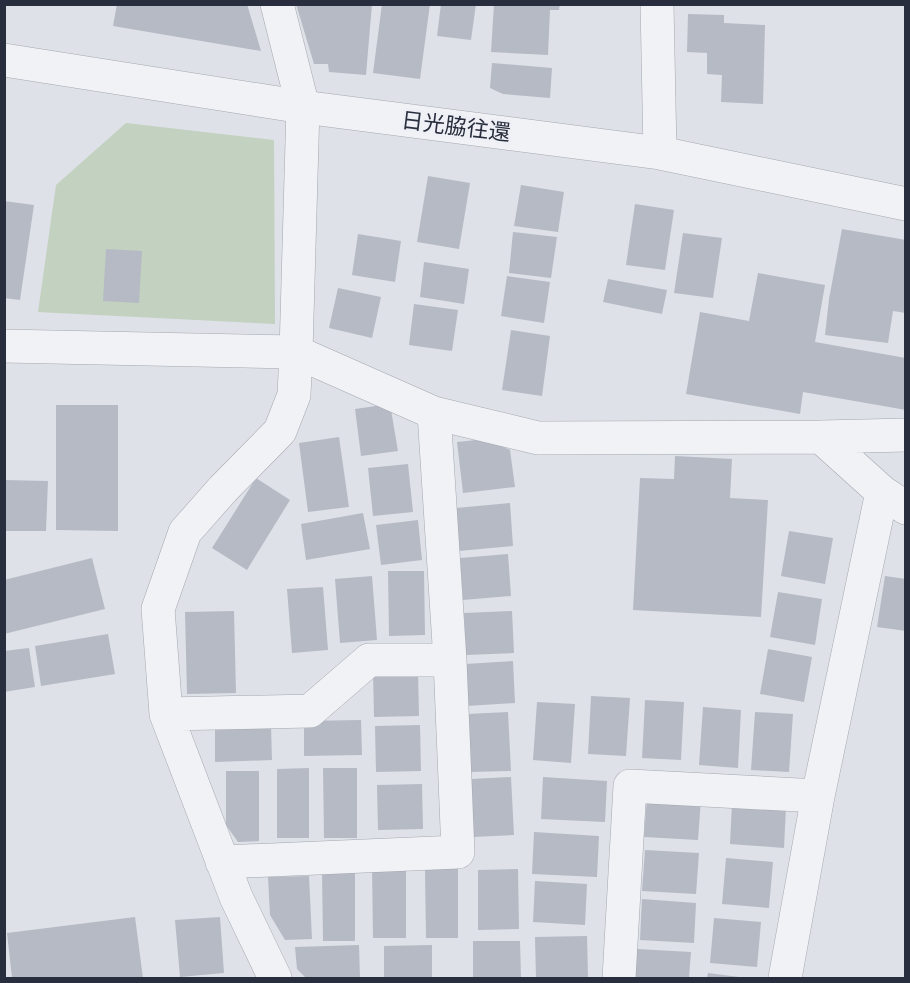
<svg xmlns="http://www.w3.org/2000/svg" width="910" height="983" font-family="Jost,'Noto Sans JP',sans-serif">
<rect width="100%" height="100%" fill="#dee1e7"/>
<!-- green -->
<path fill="#c2d1c0" d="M126,123L274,140L275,324L38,312L56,185Z"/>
<!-- building -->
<path fill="#b6bac4" d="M117,4H247L261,51L113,26Z
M296,4H372L366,75L329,72L328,64H314Z
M382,4H430L420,79L373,73Z
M441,4H476L471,40L437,36Z
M494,4H560L559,10H550L548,55L491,52Z
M688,14L724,15V23L765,25L763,104L721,102L722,75L707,74V53L687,52Z
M492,63L552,68L550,98L503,94L490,88Z
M428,176L470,183L459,249L417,242Z
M521,185L564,192L558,232L514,226Z
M4,201L34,205L20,300L4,298Z
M635,204L674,210L665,270L626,265Z
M842,229L906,240V313L893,311L888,343L825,335L829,299Z
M513,232L557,237L551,278L509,273Z
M683,233L722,238L713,298L674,293Z
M358,234L401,241L395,282L352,275Z
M106,249L142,251L139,303L103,301Z
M424,262L469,269L464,304L420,297Z
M758,273L825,285L815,342L906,358V410L803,392L800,414L686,394L700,312L749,321Z
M507,276L550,282L544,323L501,316Z
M608,279L667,290L662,314L603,302Z
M338,288L381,297L372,338L329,328Z
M414,304L458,310L452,351L409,345Z
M511,330L550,336L542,396L502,390Z
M390,404L398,451L361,456L355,409Z
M56,405H118V531L56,530Z
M339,437L349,507L308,512L299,443Z
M486,439L510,450L515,487L463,493L457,442Z
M675,456L732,459L730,498L768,500L761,617L633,610L640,478L674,479Z
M408,464L413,512L373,516L368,468Z
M256,478L290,500L247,570L212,548Z
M4,480L48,481L46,531H4Z
M510,503L513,546L459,551L456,508Z
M363,513L370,549L306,560L301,524Z
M418,520L422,560L381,565L376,525Z
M789,531L833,538L825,584L781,576Z
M508,554L511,596L463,600L460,558Z
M92,558L105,609L4,634V580Z
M388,571H424L425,635L389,636Z
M372,576L377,640L340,643L335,579Z
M885,576L906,579V631L877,627Z
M323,587L328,650L292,653L287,589Z
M778,592L822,599L815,645L770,637Z
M234,611L236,693L187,694L185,612Z
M512,611L514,653L466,655L464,613Z
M108,634L115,674L41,686L35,646Z
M29,648L35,687L4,692V651Z
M768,649L812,657L804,702L760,694Z
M513,661L515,703L467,706L465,664Z
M418,670L419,716L374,717L373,671Z
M591,696L630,698L626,756L588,754Z
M645,700L684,702L681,760L642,758Z
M537,702L575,704L571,763L533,760Z
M703,707L741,710L738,768L699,765Z
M508,712L511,771L470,772L467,714Z
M755,712L793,714L789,772L751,770Z
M361,720L362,755L304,756V721Z
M420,725L421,771L376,772L375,726Z
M271,726L272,760L215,762V727Z
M309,768V838H277V769Z
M323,768H357V838H324Z
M226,771H259V841L238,842L226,825Z
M511,777L514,835L473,837L470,779Z
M543,777L607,781L605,822L541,819Z
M422,784L423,829L378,830L377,785Z
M647,796L701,799L698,840L644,837Z
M732,803L786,807L784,848L730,844Z
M534,832L599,836L597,877L532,874Z
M645,850L699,853L696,894L642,891Z
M726,858L773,862L769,908L722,904Z
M372,868H406V938H373Z
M425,869H458V938H426Z
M518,869L519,929L478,930V870Z
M322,871H355V941H323Z
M309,876L312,939L285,940L270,915L268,877Z
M535,881L587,884L585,925L533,922Z
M642,899L696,903L694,943L640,940Z
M135,917L143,978H12L7,933Z
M220,917L224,973L180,977L175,920Z
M714,918L761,922L757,967L710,963Z
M587,936L588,977L536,978L535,937Z
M473,941H520L521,978H473Z
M359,945L360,978H306L297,969L295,947Z
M432,945V978H384V946Z
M637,949L691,952L689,978H635Z
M708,973L739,977V978H707Z"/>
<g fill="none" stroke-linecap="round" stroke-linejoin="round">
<defs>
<path id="minor" d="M4,346L296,352L303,107L277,4
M821,437L882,492L906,508
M166,714L310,711L369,660H450
M222,862L458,852L450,660L434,413
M275,978L236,897L166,714L158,609L185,532L223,489L280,431L294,395L296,352L434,413L538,438L821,437L906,435
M619,978L630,786L818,796
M785,978L818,796L882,492"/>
<path id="tertiary" d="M657,4L660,153
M4,60L303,107L660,153L906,204"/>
</defs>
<!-- minor casing -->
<use href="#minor" stroke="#a4a8b1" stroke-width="34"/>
<!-- tertiary casing -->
<use href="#tertiary" stroke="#a4a8b1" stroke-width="34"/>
<!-- minor -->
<use href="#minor" stroke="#f1f2f6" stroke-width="33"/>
<!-- tertiary -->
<use href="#tertiary" stroke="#f1f2f6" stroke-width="33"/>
</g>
<g text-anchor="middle" stroke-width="6" stroke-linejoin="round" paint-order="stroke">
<!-- street labels -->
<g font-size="22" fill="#282e3d" stroke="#eef0f5">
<text transform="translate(456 126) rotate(7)" y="8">日光脇往還</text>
</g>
</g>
<!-- border -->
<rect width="910" height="983" fill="none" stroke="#282e3d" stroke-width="12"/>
</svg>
